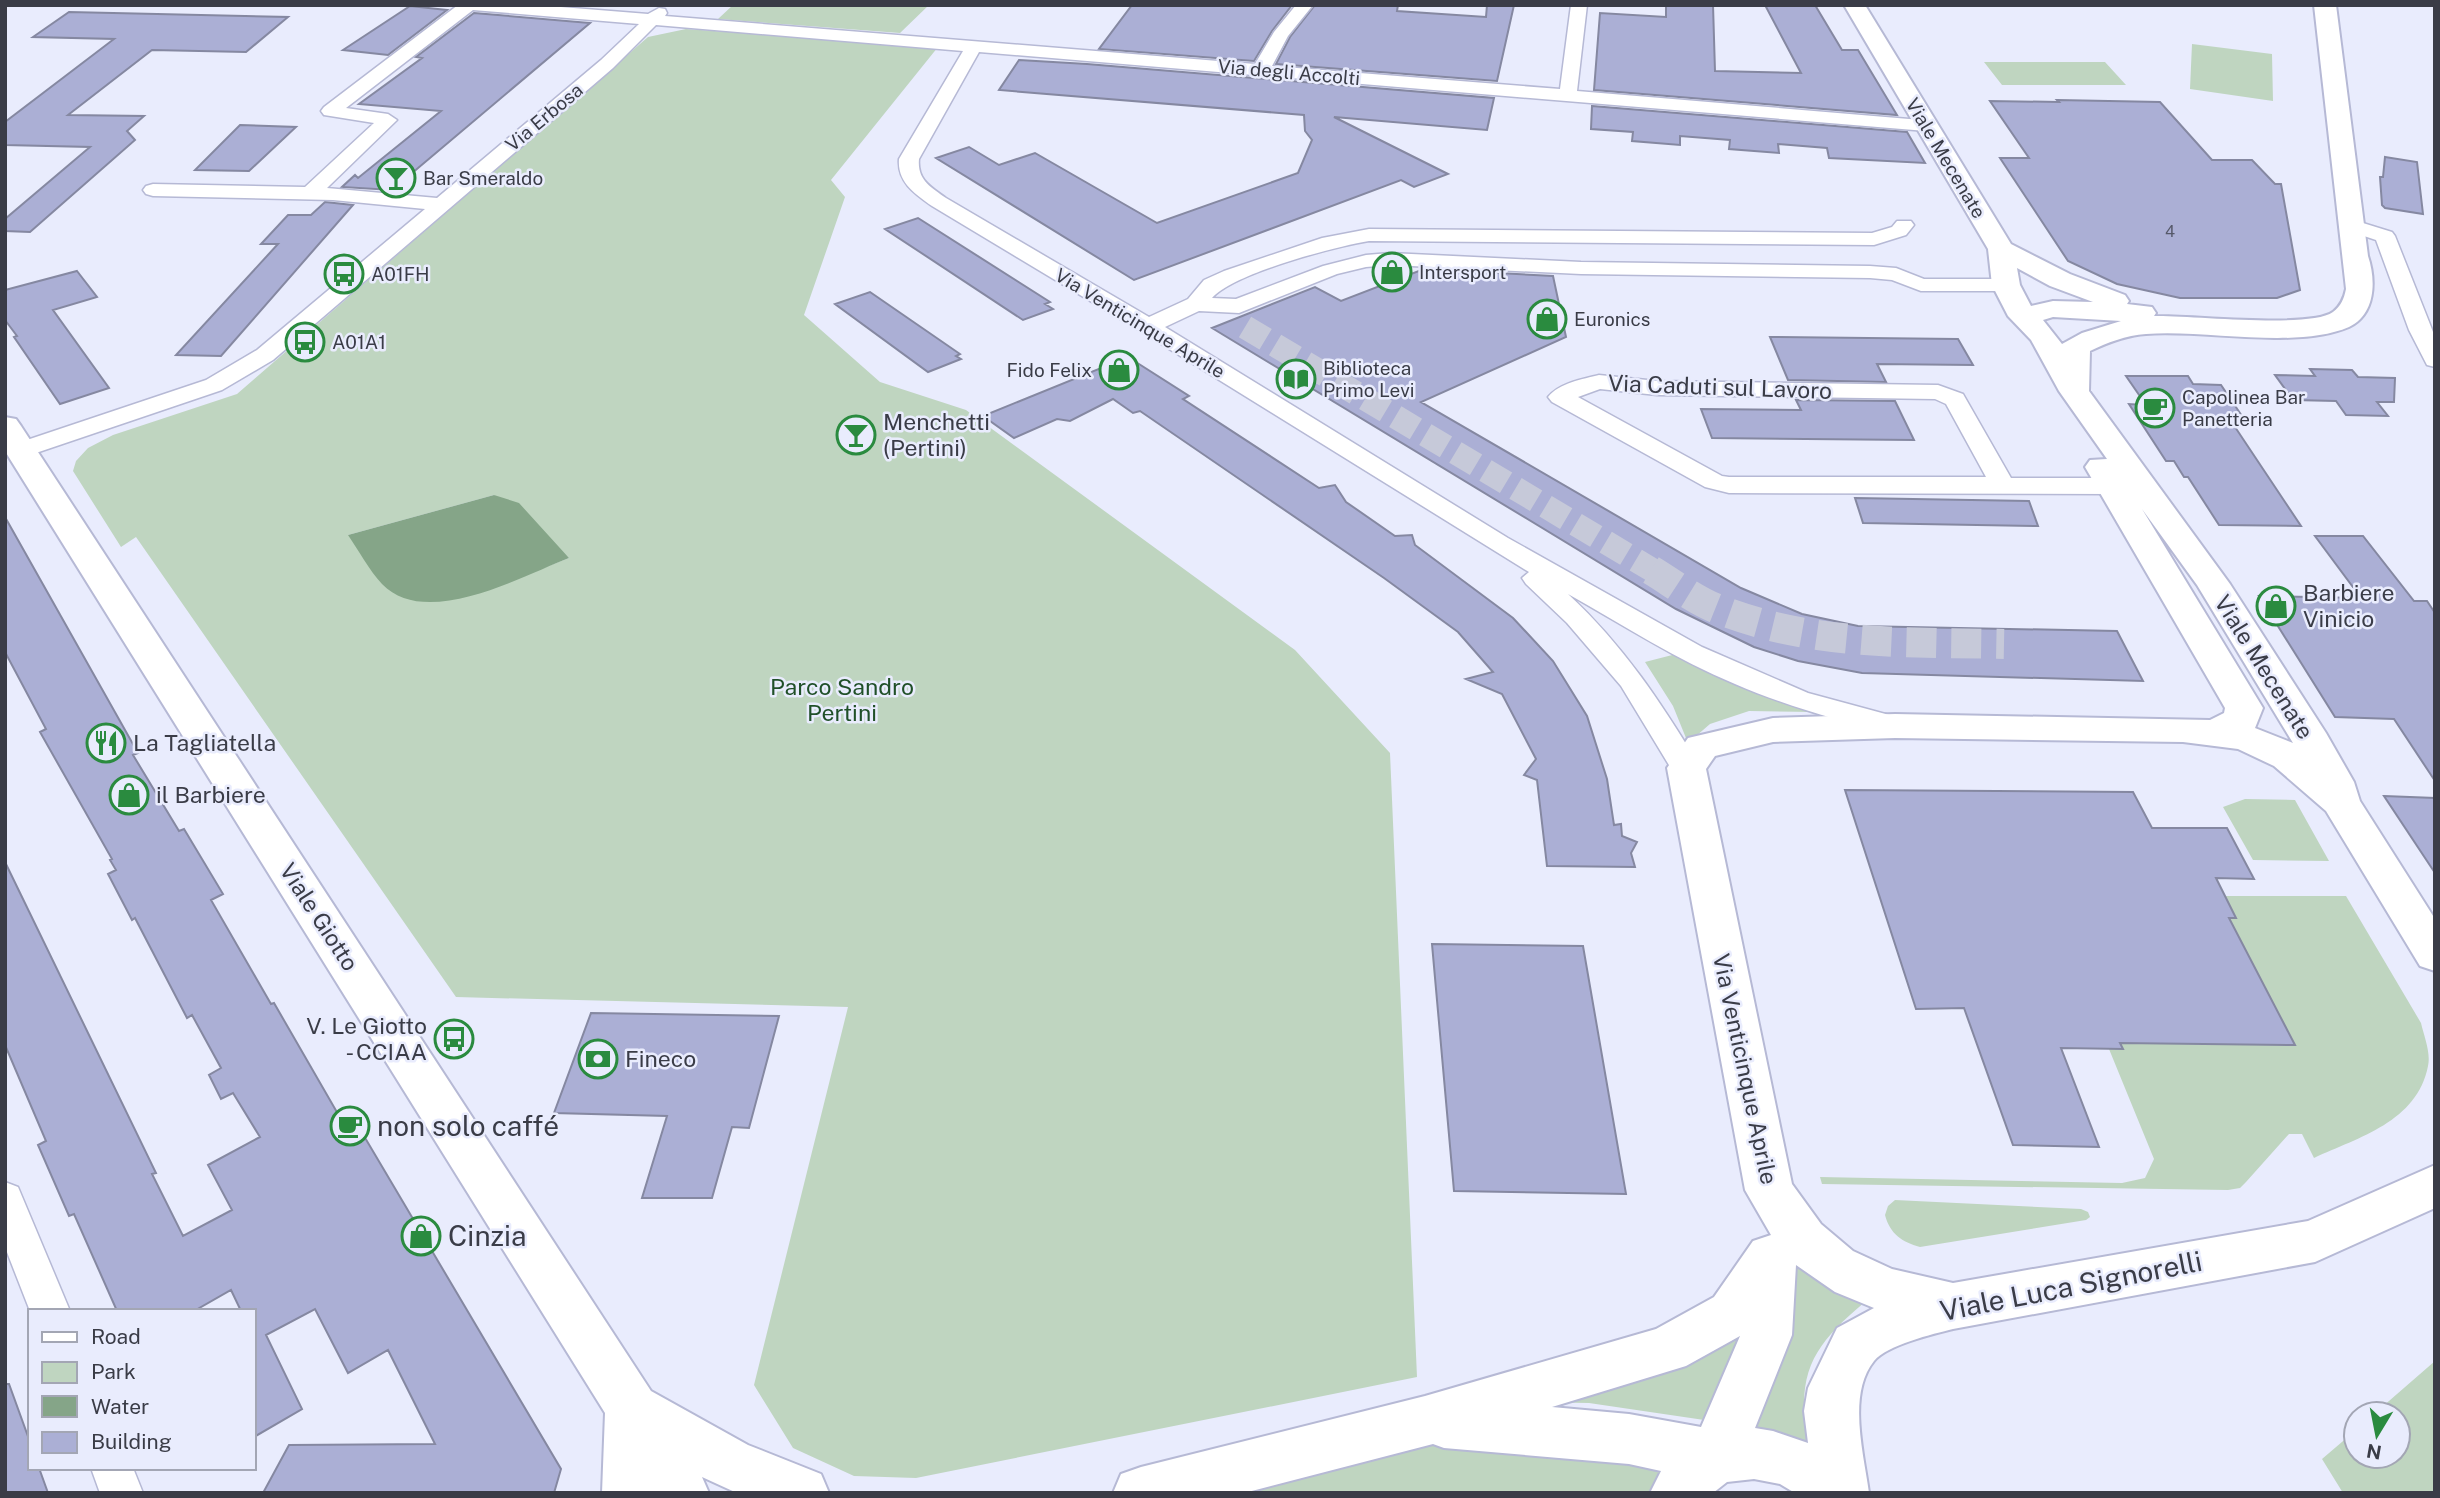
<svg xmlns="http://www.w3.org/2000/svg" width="2440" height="1498" font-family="'Public Sans',sans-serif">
<rect width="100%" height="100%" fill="#e9ecfd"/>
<!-- green -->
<path fill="#bfd5c0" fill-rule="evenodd" d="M733,5H929L900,33L718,19Z
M686,29L938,47L831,180L845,197L804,315L880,382L966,410L1295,650L1390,753L1417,1377L916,1478L854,1476L793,1448L754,1385L848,1007L456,997L136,537L121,547L73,471L76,461L88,448L113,435L237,394L648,37ZM494,495L569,558L515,579L348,535Z
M2192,44L2272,54L2273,101L2190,89Z
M1984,62H2105L2126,85H2002Z
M1680,653L1815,712L1749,711L1710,724L1688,743L1673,706L1645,662Z
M2245,799L2295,800L2329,861L2253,860L2223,807Z
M2225,896H2346L2421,1023C2424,1036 2431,1053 2428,1066C2417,1122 2359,1137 2314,1158L2302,1134H2289L2246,1182L2240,1188L2228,1190L1822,1184L1820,1177L2122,1183L2145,1178L2154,1159L2109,1049H2122L2120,1043L2295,1045L2229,918H2236Z
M1895,1200L2081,1209L2088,1212L2090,1217L2086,1220L1920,1247C1902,1242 1890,1234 1885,1215L1888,1206Z
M1792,1240L1872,1296C1818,1341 1794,1367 1808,1441L1747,1428Z
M1759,1305L1711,1421L1589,1403L1533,1402Z
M2435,1361V1493H2343L2322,1459L2356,1430V1456H2398V1414H2374Z
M1436,1438L1673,1463L1656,1493H1204Z"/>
<!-- water -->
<path fill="#85a588" d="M494,495L519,503L569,558C522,576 426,630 382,584C369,570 359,551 348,535Z"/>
<!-- building -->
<path fill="#abafd5" stroke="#8588a1" stroke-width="2" d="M1132,5H1292L1272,31L1254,61L1099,49Z
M1315,5H1398L1397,11L1486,17L1487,5H1514L1497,81L1276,64L1290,37Z
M1666,5H1713L1715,71L1801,73L1765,5H1815L1842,50H1858L1897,115L1594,90L1600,13L1666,17Z
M410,6L447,10L388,55L343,50Z
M69,12L288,17L246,52L152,50L68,115L144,116L127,131L135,140L30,232L5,231V219L90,147L5,145V122L114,39L33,37Z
M474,13L590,23L392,190L342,187L355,175L358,178L441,111L359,104L422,58L416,57Z
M1019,60L1087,64L1494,98L1487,130L1334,117L1448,174L1414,187L1401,180L1134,280L936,158L969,147L999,165L1035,153L1157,223L1298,173L1312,140L1305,131L1304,115L999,90Z
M2057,100L2160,102L2212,160H2252L2275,184H2281L2300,290L2277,298H2180L2117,284L2068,261L2000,158H2029L1990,101L2059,102Z
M1592,106L1907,132L1925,163L1829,158L1827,148L1778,144L1779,153L1729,149L1730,140L1680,136V145L1632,141L1633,132L1591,129Z
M240,125L296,127L249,171L195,170Z
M2385,157L2417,162L2423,214L2385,208L2382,205L2380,177H2383Z
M325,202L353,205L221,356L176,355L278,244H261L288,215H311Z
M918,218L1050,302L1045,304L1053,309L1023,320L885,229Z
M1424,269L1553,276L1566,337L1421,402L1741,588L1802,614L1858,626L2117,631L2143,681L1862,673L1798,661L1754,647L1676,609L1212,328L1315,287L1341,301Z
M77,271L97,297L53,310L109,388L60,404L14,337L17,336L5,320V290Z
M870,292L960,354L956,356L961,359L928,372L835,304Z
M1770,337L1958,339L1973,365L1877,364L1886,382L1788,380Z
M1128,357L1189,396L1183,399L1319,488L1335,485L1346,502L1395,536L1412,535L1415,545L1513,618L1553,661L1587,716L1607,779L1614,825L1621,824L1622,836L1637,842L1631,853L1635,867L1547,866L1537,780L1524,775L1536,759L1502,694L1466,679L1493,672L1458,632L1384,578L1140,411L1133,413L1113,399L1070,421L1057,419L1014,438L983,416Z
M2310,369L2352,370L2358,377L2395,378L2394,402H2377L2388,416L2346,415L2336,401L2293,400L2275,375L2315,376Z
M2126,376H2188L2193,384L2221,385L2244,419L2229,418L2301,526L2219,525L2188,477H2184L2174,461H2166L2129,404L2146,405Z
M1796,400L1895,401L1914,440L1712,438L1701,409L1801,410Z
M1855,498L2029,501L2038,526L1863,523Z
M5,517L138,753L133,755L179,831L184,829L223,894L211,900L271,1004L274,1003L338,1114L348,1109L561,1469L554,1493H263L289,1445L435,1444L388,1350L348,1373L315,1309L266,1335L302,1409L254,1437V1311H241L231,1290L194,1311H117L74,1214L69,1216L38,1145L46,1141L5,1045V862L156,1173L152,1174L183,1236L232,1210L208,1165L260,1137L233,1093L221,1099L209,1075L221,1068L192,1015L187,1018L135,918L132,920L108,874L116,870L110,860L112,859L40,732L46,729L5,652Z
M2315,536H2363L2414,601H2427L2435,613V781L2394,719L2335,717L2259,596L2361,598Z
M1845,790L2133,792L2152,828H2227L2254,879L2216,878L2236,918H2229L2295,1045L2120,1043L2123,1049L2061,1048L2099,1147L2013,1145L1964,1008L1916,1009Z
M2384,796L2435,798V873Z
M1432,944L1583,946L1626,1194L1454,1191Z
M591,1013L779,1016L749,1128L732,1127L712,1198H642L667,1116L554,1113Z
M5,1384H9L30,1442V1468H39L48,1493H5Z"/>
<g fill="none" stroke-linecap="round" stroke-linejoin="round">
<!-- street-tunnel-far1 -->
<path stroke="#c6c9d9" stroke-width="24" stroke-dasharray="24 11" stroke-linecap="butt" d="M1245,327L1654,571"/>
<!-- street-tunnel -->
<path stroke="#c6c9d9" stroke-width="30" stroke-dasharray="30 15" stroke-linecap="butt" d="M1651,570C1671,582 1693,599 1715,608C1810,646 1904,642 2004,644"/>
<defs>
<path id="street" d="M458,5H536L648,14L659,8L665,9L667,13L665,16L1255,64L1274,32L1296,5H1313L1288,36L1272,66L1560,89L1571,5H1587L1577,91L1933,121L1935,125L1933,129L1926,131L979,52L919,159C917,180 931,187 946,198L1149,317L1188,299L1204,280L1224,271L1322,238L1369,229L1872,233L1892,227L1897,221H1911L1914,225L1906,235L1874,245L1369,241C1334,247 1234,273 1212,298L1236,299L1323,266L1366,255L1390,253L1581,262L1870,266L1896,268L1924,279H2006L2014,280L2017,285L2014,290L2006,291H1921L1892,280L1870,278L1581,274L1390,265L1366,267L1337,274L1239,313L1199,311L1165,327L1508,538L1702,647L1808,693L1904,719L1909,726L1904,733L1894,735C1840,721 1786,706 1735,684C1677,660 1623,625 1568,594C1625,647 1661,703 1701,768L1697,775L1686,778L1675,775L1621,686L1567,623L1526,584L1522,578L1529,572L1140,331L932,206C915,194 897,182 899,159L963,51L656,25L613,68L273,360L222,390L30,455L21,457L12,455L9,450L12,445L206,380L257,350L425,209L333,200L153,196L146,194L143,190L146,186L153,184L305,187L374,123L324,115L321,111L324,107ZM473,10L639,24L601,60L437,198L327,188L397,120L388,114L346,108Z
M2350,219L2392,232L2395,236L2435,337V367L2427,365L2409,330L2376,240L2343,229L2340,225L2343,221Z
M1599,375L1657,381L1938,385L1963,394L2011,478H2112L2121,481L2125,486L2121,491L2112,494L1729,493L1705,487L1552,402L1548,397C1559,383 1583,379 1599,375ZM1600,389L1657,395L1935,399L1946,404L1986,477H1729L1722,476L1578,397Z
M5,1182L18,1187L70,1311H30L5,1247Z
M91,1468H133L143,1493H100Z"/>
<path id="secondary" d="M1844,5H1865L2011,244L2070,274L2125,295L2129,301L2127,304L2152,307L2156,313L2154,316C2189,315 2309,329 2333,312C2341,306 2344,299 2346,289L2314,5H2336L2368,256C2376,280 2376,314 2349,327C2295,350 2205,329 2146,334C2126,335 2107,343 2090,351L2089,391L2230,584L2326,733L2354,782L2360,801L2435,919V971L2420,966L2326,811L2274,766L2238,749L2183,742L1895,738L1773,742L1715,756L1706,769L1792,1184L1821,1224L1853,1251L1892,1269L1953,1283L2308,1221L2435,1165V1208L2315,1262L1953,1329C1933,1334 1887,1345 1874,1361C1847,1394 1864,1455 1869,1493H1795L1780,1484L1754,1479L1727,1482L1713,1493H1650L1661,1471L1629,1464L1444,1448L1433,1444L1244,1493H1113L1121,1474L1141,1467L1425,1396L1656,1329L1714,1297L1753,1241L1771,1235L1745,1190L1667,768L1688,738L1773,718L1895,714L2210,720L2224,713L2225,708L2085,467L2090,460L2107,459L2059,391L2031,340L2008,316L1992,285L1988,249ZM2017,268L2050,286L2093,302L2053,301L2031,306L2020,285ZM2053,317L2121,321L2082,333L2062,344L2043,320ZM2142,509L2197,585L2293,743L2255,728L2263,708ZM1796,1265L1835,1292L1874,1308L1837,1328L1808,1388L1804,1411L1808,1443L1773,1431L1755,1428L1792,1335ZM1740,1336L1701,1427L1629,1414L1552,1407L1686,1366Z
M5,417L16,419L21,426L651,1391L748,1445L821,1474L829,1493H737L702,1477L709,1493H602L605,1413L5,451Z"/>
</defs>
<!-- street casing -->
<use href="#street" stroke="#b6b9d5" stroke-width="3"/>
<!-- secondary casing -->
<use href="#secondary" stroke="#b6b9d5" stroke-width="4"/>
<!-- street -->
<use href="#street" fill="#fff" fill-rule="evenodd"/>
<!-- secondary -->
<use href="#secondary" fill="#fff" fill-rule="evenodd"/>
</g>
<!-- icons -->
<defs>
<symbol id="bar-ring" viewBox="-11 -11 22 22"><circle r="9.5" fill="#e9ecfd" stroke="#2a8b3f" stroke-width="1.5"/><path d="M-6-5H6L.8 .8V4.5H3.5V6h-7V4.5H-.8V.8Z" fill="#2a8b3f"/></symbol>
<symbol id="shop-ring" viewBox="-11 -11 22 22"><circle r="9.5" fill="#e9ecfd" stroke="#2a8b3f" stroke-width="1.5"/><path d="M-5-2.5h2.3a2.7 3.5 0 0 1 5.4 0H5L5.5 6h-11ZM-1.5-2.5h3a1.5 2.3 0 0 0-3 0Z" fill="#2a8b3f"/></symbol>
<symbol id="bus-ring" viewBox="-11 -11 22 22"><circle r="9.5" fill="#e9ecfd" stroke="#2a8b3f" stroke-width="1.5"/><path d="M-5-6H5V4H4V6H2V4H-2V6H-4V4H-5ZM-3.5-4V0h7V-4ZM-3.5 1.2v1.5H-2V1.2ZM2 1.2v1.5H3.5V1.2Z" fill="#2a8b3f"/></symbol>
<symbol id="library-ring" viewBox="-11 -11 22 22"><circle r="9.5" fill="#e9ecfd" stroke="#2a8b3f" stroke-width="1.5"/><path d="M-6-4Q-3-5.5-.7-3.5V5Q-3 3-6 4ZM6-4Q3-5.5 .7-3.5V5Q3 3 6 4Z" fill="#2a8b3f"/></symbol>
<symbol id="cafe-ring" viewBox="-11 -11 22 22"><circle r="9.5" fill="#e9ecfd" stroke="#2a8b3f" stroke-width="1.5"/><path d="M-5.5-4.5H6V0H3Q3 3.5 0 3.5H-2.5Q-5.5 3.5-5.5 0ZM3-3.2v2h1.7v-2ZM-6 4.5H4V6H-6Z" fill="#2a8b3f"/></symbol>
<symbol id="restaurant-ring" viewBox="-11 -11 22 22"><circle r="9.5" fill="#e9ecfd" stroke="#2a8b3f" stroke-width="1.5"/><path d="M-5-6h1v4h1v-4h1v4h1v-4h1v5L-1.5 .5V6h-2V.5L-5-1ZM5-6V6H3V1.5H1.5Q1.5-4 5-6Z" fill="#2a8b3f"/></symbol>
<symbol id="bank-ring" viewBox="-11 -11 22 22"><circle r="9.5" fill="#e9ecfd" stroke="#2a8b3f" stroke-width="1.5"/><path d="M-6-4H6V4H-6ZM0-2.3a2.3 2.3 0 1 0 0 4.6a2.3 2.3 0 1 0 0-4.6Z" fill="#2a8b3f"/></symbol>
</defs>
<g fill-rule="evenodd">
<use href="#bar-ring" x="374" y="156" width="44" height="44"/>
<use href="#shop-ring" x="1370" y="250" width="44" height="44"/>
<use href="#bus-ring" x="322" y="252" width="44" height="44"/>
<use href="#shop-ring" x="1525" y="297" width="44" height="44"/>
<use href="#bus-ring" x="283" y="320" width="44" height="44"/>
<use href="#shop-ring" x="1097" y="348" width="44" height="44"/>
<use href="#library-ring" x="1274" y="357" width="44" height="44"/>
<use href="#cafe-ring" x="2133" y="386" width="44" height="44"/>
<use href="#bar-ring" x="834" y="413" width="44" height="44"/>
<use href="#shop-ring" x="2254" y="584" width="44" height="44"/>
<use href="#restaurant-ring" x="84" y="721" width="44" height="44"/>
<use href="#shop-ring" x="107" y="773" width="44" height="44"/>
<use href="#bus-ring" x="432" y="1017" width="44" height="44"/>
<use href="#bank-ring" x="576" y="1037" width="44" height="44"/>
<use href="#cafe-ring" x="328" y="1104" width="44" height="44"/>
<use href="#shop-ring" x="399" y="1214" width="44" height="44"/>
</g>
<g text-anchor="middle" stroke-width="5" stroke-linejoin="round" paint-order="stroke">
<!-- far-number labels -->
<g font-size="16" fill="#56596a">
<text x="2170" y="237">4</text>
</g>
<!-- far-street labels -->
<g font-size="19" fill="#3a3c47" stroke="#e9ecfd">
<text transform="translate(1289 72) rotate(5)" y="7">Via degli Accolti</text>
<text transform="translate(544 117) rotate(-40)" y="7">Via Erbosa</text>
<text transform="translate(1946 158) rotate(59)" y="7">Viale Mecenate</text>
<text transform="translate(1140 323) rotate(31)" y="7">Via Venticinque Aprile</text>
</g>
<!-- far-poi labels -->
<g font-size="19" fill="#3a3c47" stroke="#e9ecfd" text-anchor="start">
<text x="423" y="185">Bar Smeraldo</text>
<text x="1419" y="279">Intersport</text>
<text x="371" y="281">A01FH</text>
<text x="1574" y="326">Euronics</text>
<text x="332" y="349">A01A1</text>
<text x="1323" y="375">Biblioteca<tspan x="1323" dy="22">Primo Levi</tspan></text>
<text x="1092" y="377" text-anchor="end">Fido Felix</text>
<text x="2182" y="404">Capolinea Bar<tspan x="2182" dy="22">Panetteria</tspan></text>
</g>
<!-- street labels -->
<g font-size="23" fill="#3a3c47" stroke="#e9ecfd">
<text transform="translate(1720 387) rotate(2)" y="8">Via Caduti sul Lavoro</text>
<text transform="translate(2264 667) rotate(58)" y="8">Viale Mecenate</text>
<text transform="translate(319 917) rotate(57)" y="8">Viale Giotto</text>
<text transform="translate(1745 1069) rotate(78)" y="8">Via Venticinque Aprile</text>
</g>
<!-- poi labels -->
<g font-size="23" fill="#3a3c47" stroke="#e9ecfd" text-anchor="start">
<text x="883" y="430">Menchetti<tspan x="883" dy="26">(Pertini)</tspan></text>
<text x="2303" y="601">Barbiere<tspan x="2303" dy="26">Vinicio</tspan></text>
<text x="133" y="751">La Tagliatella</text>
<text x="156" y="803">il Barbiere</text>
<text x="427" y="1034" text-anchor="end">V. Le Giotto<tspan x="427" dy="26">- CCIAA</tspan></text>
<text x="625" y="1067">Fineco</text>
</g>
<!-- park labels -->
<g font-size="23" fill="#205028" stroke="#e9ecfd">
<text x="842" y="695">Parco Sandro<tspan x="842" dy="26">Pertini</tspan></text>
</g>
<!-- near-poi labels -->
<g font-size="28" fill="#3a3c47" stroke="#e9ecfd" text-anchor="start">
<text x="377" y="1136">non solo caffé</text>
<text x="448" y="1246">Cinzia</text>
</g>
<!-- near-street labels -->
<g font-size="28" fill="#3a3c47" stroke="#e9ecfd">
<text transform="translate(2071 1286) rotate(-11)" y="10">Viale Luca Signorelli</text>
</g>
</g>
<!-- border -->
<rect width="2440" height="1498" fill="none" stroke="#3a3c47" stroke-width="14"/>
<!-- legend -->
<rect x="28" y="1309" width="228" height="161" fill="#e9ecfd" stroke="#a3a6b4" stroke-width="2"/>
<rect x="42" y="1332" width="35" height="10" fill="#ffffff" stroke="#a3a6b4" stroke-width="2"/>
<text x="91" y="1344" font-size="21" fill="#3a3c47">Road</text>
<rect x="42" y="1362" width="35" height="21" fill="#bfd5c0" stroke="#a3a6b4" stroke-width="2"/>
<text x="91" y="1379" font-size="21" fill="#3a3c47">Park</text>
<rect x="42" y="1396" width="35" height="21" fill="#85a588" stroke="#a3a6b4" stroke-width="2"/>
<text x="91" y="1414" font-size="21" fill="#3a3c47">Water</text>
<rect x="42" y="1432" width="35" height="21" fill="#abafd5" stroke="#a3a6b4" stroke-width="2"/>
<text x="91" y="1449" font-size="21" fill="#3a3c47">Building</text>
<!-- north arrow -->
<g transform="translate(2377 1435) rotate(190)"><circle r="33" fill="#e9ecfd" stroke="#a3a6b4" stroke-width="2"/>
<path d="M0-5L12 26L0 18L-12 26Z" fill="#2a8b3f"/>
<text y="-10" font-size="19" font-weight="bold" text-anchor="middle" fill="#3a3c47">N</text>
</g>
</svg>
